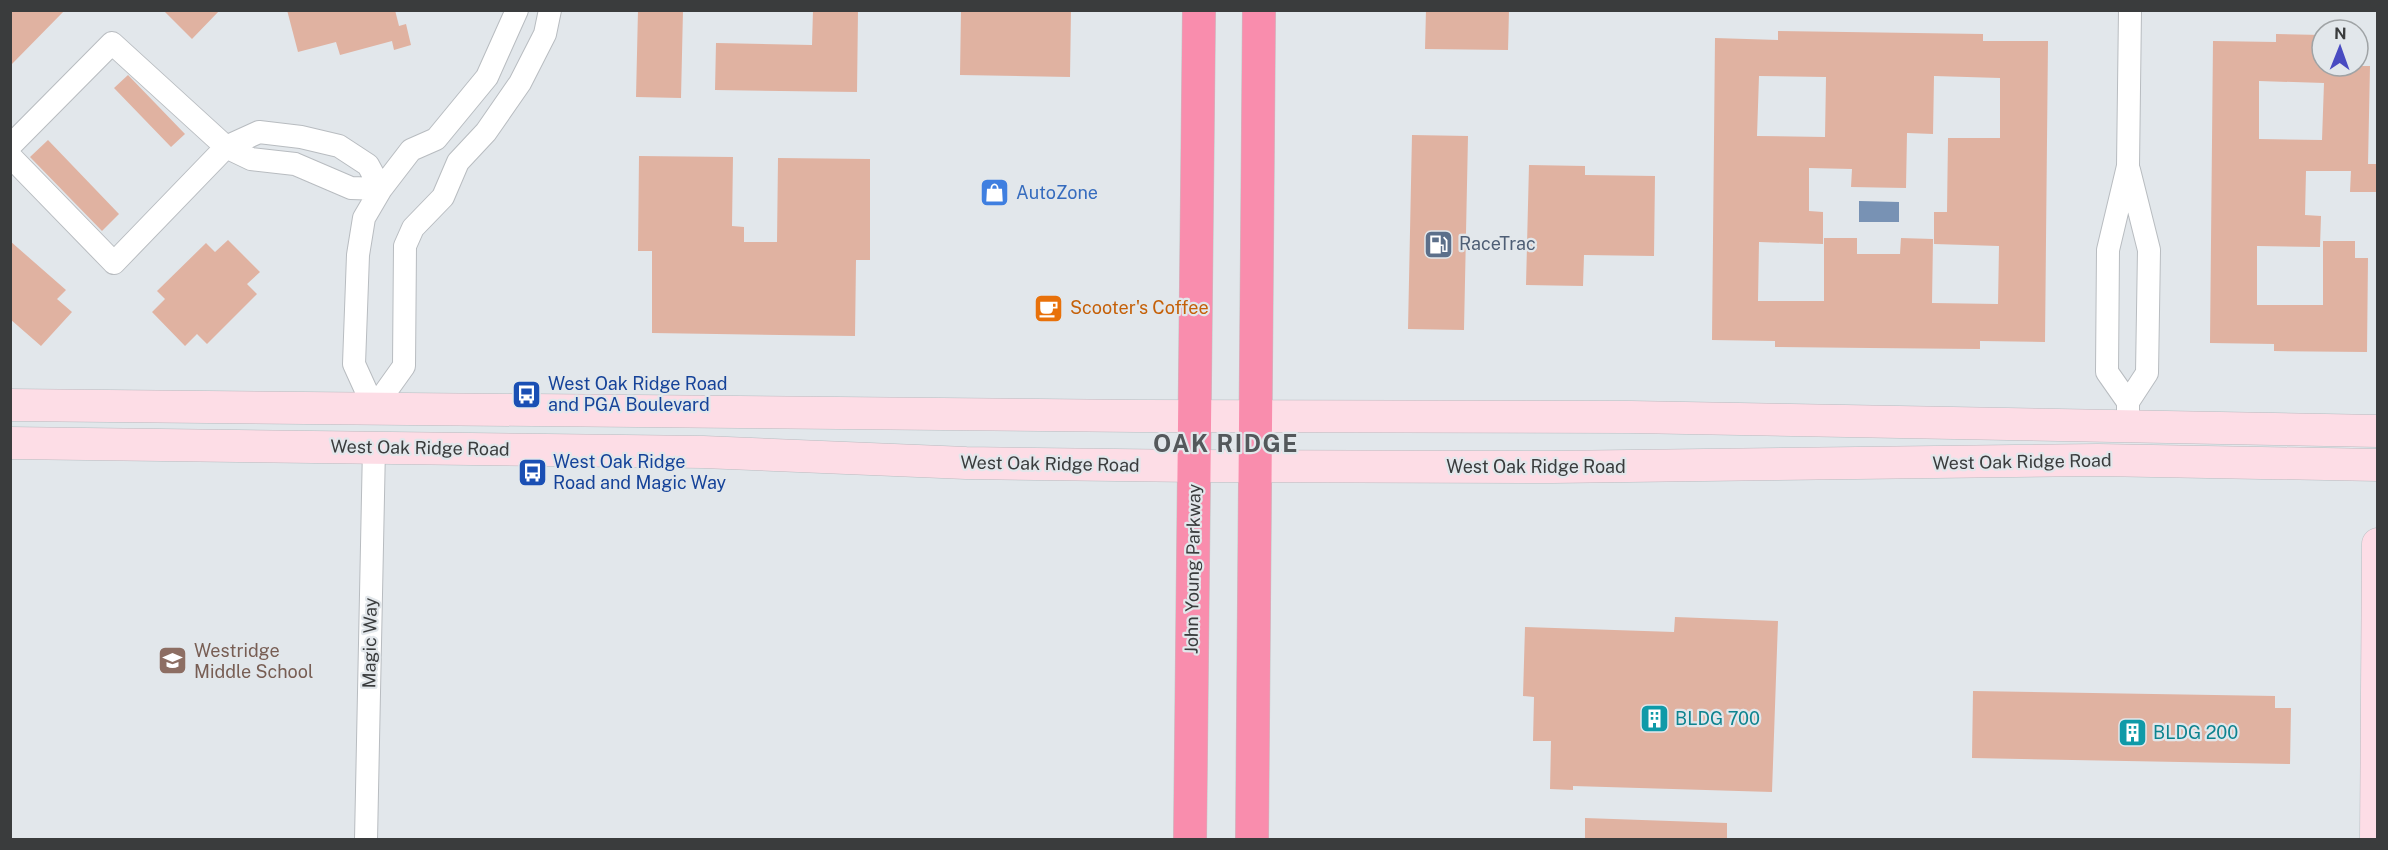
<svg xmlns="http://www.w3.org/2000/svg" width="2388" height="850" font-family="'Public Sans',sans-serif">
<rect width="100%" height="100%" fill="#e2e7eb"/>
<!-- water -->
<path fill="#7892b4" d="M1859,201L1899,202V222H1859Z"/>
<!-- building -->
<path fill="#e0b2a1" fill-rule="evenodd" d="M10,10H65L10,66Z
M163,10H220L192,39Z
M287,10H395L399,26L406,24L411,45L394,50L392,41L340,55L336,42L298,52Z
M638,10H683L681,98L636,97Z
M813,10H858L857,92L715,90L716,43L812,45Z
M961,10H1071L1070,77L960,75Z
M1426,10H1509L1508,50L1425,49Z
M1778,31L1983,34V41H2048L2045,342L1980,341V349L1870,348L1775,347V341L1712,340L1715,38L1778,40ZM1759,76L1826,77L1825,137L1757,136ZM1934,76L2000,78V138H1948L1947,212H1934V244L1999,246L1998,304L1932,303L1933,239L1901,238L1900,254H1857V238H1824V301H1758L1759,242L1823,244V212L1809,211V168L1852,169L1851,187L1906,188L1907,133L1933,134Z
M2276,34L2322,35V66H2370L2368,164H2378V192H2350L2351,171H2306L2305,215L2321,216L2320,247L2257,246V305H2323V241H2355V258H2368L2367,352L2274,351V344L2210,343L2213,41L2276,42ZM2259,81L2324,83L2322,140L2259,139Z
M128,75L185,134L171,147L114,88Z
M1412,135L1468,136L1464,330L1408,329Z
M48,140L119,214L102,231L30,157Z
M639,156L733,157L732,226L744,227V242H777L778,158L870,159V260H856L855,336L652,333V251H638Z
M1529,165L1585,166V175L1655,176L1654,256L1584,255L1583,286L1526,285Z
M228,240L260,272L247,284L257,294L207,344L197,334L185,346L152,312L165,299L157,291L206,243L215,252Z
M10,241L66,290L57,299L72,312L41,346L10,319Z
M1675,617L1778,621L1772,792L1573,786V790L1550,789L1551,741H1533L1534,697L1523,696L1525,627L1674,632Z
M1973,691L2275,696V708H2291L2290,764L1972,758Z
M1585,818L1727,823V840H1585Z"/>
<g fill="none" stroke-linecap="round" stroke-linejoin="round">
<defs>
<path id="street" d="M517,10L487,77L436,139L411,150L381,189L364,218L358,255L354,364L374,408L404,366L405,246L413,228L443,197L458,162L486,132L520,83L545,34L550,10
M10,146L112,43L226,147L114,263L10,156
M226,147L259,132L301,137L339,146L368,165L381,189
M226,147L251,159L295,164L351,188L381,189
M2128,402L2107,372L2108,250L2128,166L2130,10
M2128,414V402L2147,373L2149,250L2129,170
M366,840L374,447"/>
<path id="secondary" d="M10,405L1136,416L1631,417L2378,431
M10,443L703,452L966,463L1195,466L1553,467L2098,460L2378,465
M2376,840L2378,544"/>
<path id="highway" d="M1190,840L1199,10
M1252,840L1259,10"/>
</defs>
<!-- street casing -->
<use href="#street" stroke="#b8bcc0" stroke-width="24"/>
<!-- secondary casing -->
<use href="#secondary" stroke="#b8bcc0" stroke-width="33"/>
<!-- highway casing -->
<use href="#highway" stroke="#c4c4c5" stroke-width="34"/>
<!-- street -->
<use href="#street" stroke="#fff" stroke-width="22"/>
<!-- secondary -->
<use href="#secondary" stroke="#fddde6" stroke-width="32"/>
<!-- highway -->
<use href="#highway" stroke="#f98dad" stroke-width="33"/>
</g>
<!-- icons -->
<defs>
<symbol id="shop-square" viewBox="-11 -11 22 22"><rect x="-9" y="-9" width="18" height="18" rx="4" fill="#3f7fe0" stroke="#e2e7eb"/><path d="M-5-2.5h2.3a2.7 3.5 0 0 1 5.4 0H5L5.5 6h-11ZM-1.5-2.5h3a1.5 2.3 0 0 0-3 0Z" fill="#fff"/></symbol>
<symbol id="fuel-square" viewBox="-11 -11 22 22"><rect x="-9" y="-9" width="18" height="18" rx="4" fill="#5c6f8a" stroke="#e2e7eb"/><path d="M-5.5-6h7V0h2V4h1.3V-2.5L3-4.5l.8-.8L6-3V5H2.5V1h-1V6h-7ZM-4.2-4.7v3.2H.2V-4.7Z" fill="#fff"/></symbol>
<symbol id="cafe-square" viewBox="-11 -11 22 22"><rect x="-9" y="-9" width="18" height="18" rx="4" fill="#e8710a" stroke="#e2e7eb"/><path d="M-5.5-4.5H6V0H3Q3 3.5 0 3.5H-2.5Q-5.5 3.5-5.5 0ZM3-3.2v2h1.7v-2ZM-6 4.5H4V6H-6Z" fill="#fff"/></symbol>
<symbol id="bus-square" viewBox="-11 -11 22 22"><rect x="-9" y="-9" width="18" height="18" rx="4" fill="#1a4fb4" stroke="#e2e7eb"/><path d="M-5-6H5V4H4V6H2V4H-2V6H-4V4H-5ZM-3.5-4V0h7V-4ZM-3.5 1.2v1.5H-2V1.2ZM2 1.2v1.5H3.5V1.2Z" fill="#fff"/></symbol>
<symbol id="school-square" viewBox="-11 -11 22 22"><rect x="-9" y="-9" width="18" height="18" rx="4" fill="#8d6e63" stroke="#e2e7eb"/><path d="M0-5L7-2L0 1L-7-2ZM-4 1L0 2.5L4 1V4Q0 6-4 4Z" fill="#fff"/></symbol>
<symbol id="building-square" viewBox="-11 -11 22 22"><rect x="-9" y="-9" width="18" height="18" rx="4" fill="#0f9aa8" stroke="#e2e7eb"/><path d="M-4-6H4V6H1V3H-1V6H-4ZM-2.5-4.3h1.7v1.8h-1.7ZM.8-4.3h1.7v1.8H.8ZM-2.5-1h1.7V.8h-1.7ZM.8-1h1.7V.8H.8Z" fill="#fff"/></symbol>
</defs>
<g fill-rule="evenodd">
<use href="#shop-square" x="978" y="176" width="33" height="33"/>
<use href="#fuel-square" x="1422" y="228" width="33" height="33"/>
<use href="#cafe-square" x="1032" y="292" width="33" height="33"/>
<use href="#bus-square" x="510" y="378" width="33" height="33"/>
<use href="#bus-square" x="516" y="456" width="33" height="33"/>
<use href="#school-square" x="156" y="644" width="33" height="33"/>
<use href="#building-square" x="1638" y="702" width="33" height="33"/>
<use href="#building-square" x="2116" y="716" width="33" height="33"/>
</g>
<g text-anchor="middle" stroke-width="4.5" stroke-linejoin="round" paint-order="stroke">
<!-- shop labels -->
<g font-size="18" fill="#366cbe" stroke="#e2e7eb" text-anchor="start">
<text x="1016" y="199">AutoZone</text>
</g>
<!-- service labels -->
<g font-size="18" fill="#4e5e75" stroke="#e2e7eb" text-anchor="start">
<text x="1459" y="250">RaceTrac</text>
</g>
<!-- food labels -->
<g font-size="18" fill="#c56008" stroke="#e2e7eb" text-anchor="start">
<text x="1070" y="314">Scooter's Coffee</text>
</g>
<!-- transit labels -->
<g font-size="18" fill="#164399" stroke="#e2e7eb" text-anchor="start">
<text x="548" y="390">West Oak Ridge Road<tspan x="548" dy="21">and PGA Boulevard</tspan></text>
<text x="553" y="468">West Oak Ridge<tspan x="553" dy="21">Road and Magic Way</tspan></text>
</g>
<!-- street labels -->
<g font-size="18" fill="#3a3c3d" stroke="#e2e7eb">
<text transform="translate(420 448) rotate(1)" y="6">West Oak Ridge Road</text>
<text transform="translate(2022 462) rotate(-1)" y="6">West Oak Ridge Road</text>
<text transform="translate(1050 464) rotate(1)" y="6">West Oak Ridge Road</text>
<text x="1536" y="473">West Oak Ridge Road</text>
<text transform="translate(1193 569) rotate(-89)" y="6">John Young Parkway</text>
<text transform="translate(370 643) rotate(-89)" y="6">Magic Way</text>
</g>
<!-- education labels -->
<g font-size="18" fill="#785e54" stroke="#e2e7eb" text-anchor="start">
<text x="194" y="657">Westridge<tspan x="194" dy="21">Middle School</tspan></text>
</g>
<!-- culture labels -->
<g font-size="18" fill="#0d838f" stroke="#e2e7eb" text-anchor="start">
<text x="1675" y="725">BLDG 700</text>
<text x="2153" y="739">BLDG 200</text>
</g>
<!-- district labels -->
<g font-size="24" font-weight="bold" letter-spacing="1.5" fill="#54585b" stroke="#e2e7eb">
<text x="1226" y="452">OAK RIDGE</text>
</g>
</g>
<!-- border -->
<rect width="2388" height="850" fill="none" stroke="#3a3c3d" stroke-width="24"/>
<!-- north arrow -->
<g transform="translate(2340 48) rotate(1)"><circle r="28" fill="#e2e7eb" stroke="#9fa3a5" stroke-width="1.5"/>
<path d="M0-4.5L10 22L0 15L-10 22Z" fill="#494bc1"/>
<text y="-9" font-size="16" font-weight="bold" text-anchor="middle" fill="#3a3c3d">N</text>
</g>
</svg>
